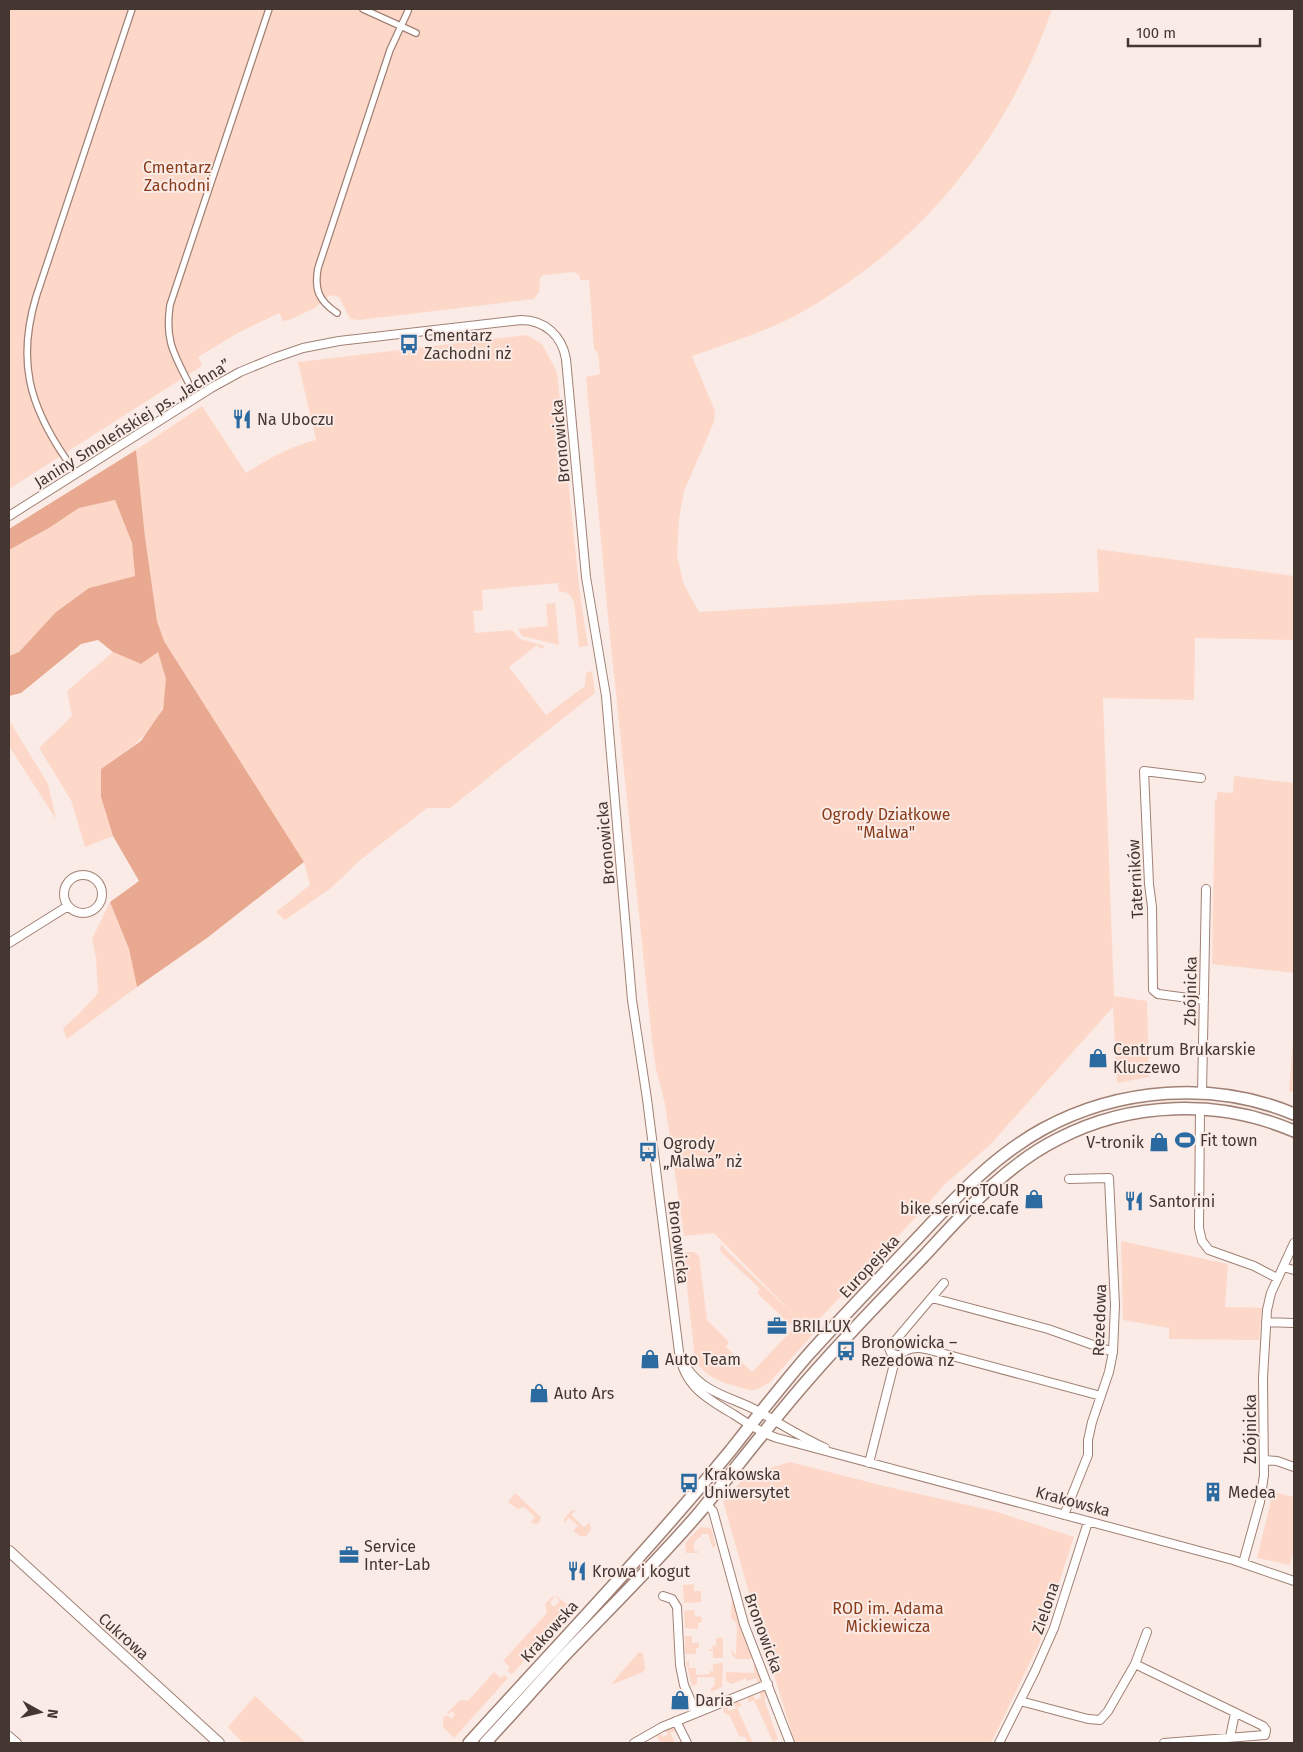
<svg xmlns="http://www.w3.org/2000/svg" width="1303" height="1752" font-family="'Fira Sans',sans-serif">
<rect width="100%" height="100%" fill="#faebe6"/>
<!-- green -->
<path fill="#fdd8c9" d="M9,9H1052C1014,120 944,217 846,284C827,297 806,311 785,321C755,335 723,345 692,356L715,411L714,422L684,491L679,519L677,556L684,585L699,612L982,595L1099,592L1097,549L1294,576V640L1195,638L1194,700L1103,698L1114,996L1147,1001L1149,1077L1117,1083L1113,1007L990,1145L946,1183L917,1216L809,1330L813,1334L770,1382C763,1386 757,1391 749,1390C727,1383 707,1381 695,1359L683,1252H694L699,1256L707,1320L729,1342L726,1347L752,1372L794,1328L757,1293L760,1289L722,1253L720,1250L722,1243L724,1248L799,1320L714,1233L684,1236L665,1104L656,1069L652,1040L608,617L586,377L600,374L598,353L594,349L589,280H580L579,275L574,272L543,275L540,278L539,292L534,299L359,320L351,319L349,317L339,297L330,295L315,308L289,320L283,321L279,313L238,333L198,357L202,365L197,369L9,489Z
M527,335L542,344L557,372L580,594L588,646L579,647L574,601L568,593L559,591L558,583L482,590L483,610L473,611L475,633L512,630L520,639L542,645L545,647L541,649L537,645L509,667L546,715L585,686L586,673L592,671L595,693L450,808H427L359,861L331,888L285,920L276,912L310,885L304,862L164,641L157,621L145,537L136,450L202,406L246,473C268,459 291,446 316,440L298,362Z
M115,500L132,543L135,576L89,588L56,612L19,652L9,656V550L49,528L79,508Z
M555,603L559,645L522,636L518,629L548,626L546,604Z
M158,651C160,660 166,671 166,681C167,727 135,745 101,769V797L113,836L85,847L71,800L39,748L72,716L67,691L113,652L141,664Z
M9,720L48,784L56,819L9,746Z
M1234,776L1294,783V973L1212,964L1215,800H1217V792L1233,793Z
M110,902L129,949L137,987L67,1039L63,1028L79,1014L98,993L96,958L92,939Z
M1294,1028V1092L1289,1091Z
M1121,1241L1228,1264L1225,1307L1262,1308L1259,1340L1169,1339V1328L1123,1320Z
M790,1462L884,1486L994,1511L1074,1537L1039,1644L991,1743H795L753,1607L723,1501L747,1475Z
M1273,1492L1294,1497V1549L1290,1565L1257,1558Z
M515,1493L541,1517L539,1523L536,1524L531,1522L535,1517L524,1507L518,1509L508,1502Z
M572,1510H576L571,1515L584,1527L589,1523L590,1524L591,1530L586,1536H580L573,1531L578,1526L569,1518L564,1523V1519Z
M700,1527L711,1528L716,1546L713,1548L712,1546L708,1534H701V1537H699L694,1543V1551H698V1553H686L685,1543Z
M694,1584V1591H701V1602L684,1603L683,1585Z
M732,1594V1595L754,1659H737L732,1655L731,1650L736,1655L737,1624L731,1618Z
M553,1596L554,1597L550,1603L554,1607L559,1602V1599L555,1596H557L572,1609L512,1674L507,1671L510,1667L503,1661L547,1613L545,1604Z
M694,1610L695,1617L701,1616L702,1622L698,1623V1629L685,1628L684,1611Z
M685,1636H692V1643H699V1648H696V1654H685Z
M716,1638H723V1658H713V1651H709V1649H713L712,1646L716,1645Z
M639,1652L643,1653L645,1669L643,1672L613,1684L612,1683Z
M689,1661V1668H696V1675L710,1674V1671H713V1664L723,1663L722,1687L711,1692V1688L715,1685L714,1677H697V1684L692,1686L686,1662Z
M754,1665H756L763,1680L758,1683L756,1678L747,1681L746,1678L732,1684L726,1681V1672L754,1673Z
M494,1672L501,1678L504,1675L508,1678L454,1738L443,1727V1718L446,1715L452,1719L455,1714L452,1711L449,1714L447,1713L460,1700L468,1701Z
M759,1691H765L768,1694L764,1699L778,1739L773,1742L754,1700L748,1703V1698L752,1694L756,1700L761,1698Z
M255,1696L306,1743H243L228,1727Z
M738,1701L742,1705L737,1708L753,1743H748L745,1737L739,1736L730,1716L723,1712L724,1707L726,1705L729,1711L736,1708L733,1702Z
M669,1728H674L678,1732H670L675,1743H661L657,1736L655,1737L654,1735L658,1733L664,1737L668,1734L665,1730Z"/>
<!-- forest -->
<path fill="#e9a990" d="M136,450L145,537L157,621L164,641L304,862L207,938L137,987L129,949L110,902L139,881L113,836L101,797V769L141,741L163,709L166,679L158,652L141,664L113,652L98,640L81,644L21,693L9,696V656L19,652L56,612L89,588L135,576L132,543L115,500L79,508L49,528L9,550V529Z"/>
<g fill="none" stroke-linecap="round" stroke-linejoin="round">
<defs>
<path id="pedestrian" d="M363,9L416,33
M337,313C319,301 314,290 318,268L390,50L408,11
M188,382C173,352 165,340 170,305L269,9
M66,459C29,405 17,361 36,297L132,9"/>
<path id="minor" d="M9,516L211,388L240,372L274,358L303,348L339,341L521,320C545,320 562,336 566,359L586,577L606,696L632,1000L647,1099L679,1352C684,1386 706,1398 733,1414C747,1423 761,1433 777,1438L1233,1560L1294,1581
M1201,778L1144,771L1149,884L1152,907L1153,990L1158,994L1204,1000
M64 894a19 19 0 1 1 38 0a19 19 0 1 1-38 0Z
M9,943L68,906
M1202,1093L1206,889
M1200,1109L1199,1228L1202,1241L1209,1250L1254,1266L1277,1278
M1283,1267L1294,1270
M932,1298L1048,1329L1113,1352
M1266,1322L1294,1323
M899,1356L891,1353L889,1348L944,1283
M687,1368C704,1393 731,1397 756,1410C779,1423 801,1437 825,1448
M1264,1460L1277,1461L1294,1467
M869,1463L894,1364C901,1350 911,1346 926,1349L1101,1396
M706,1504L713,1511L744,1624L790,1743
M1064,1515L1088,1455V1440L1092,1422L1109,1372L1113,1352L1115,1305L1109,1178L1069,1179
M1243,1563L1260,1502L1264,1475L1263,1378L1267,1310L1271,1293L1294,1243
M663,1596L672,1599L677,1607L680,1665L684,1685L696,1713
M1135,1664L1263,1726L1266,1730L1265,1735L1164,1743
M1020,1701L1088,1719L1100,1720L1108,1711L1135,1664L1147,1632
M676,1721L687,1743
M9,1736L17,1743
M1230,1737L1235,1713
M634,1743L662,1727L768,1684
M999,1743L1035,1671L1054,1628L1088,1522"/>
<path id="tertiary" d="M9,1551L219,1743"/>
<path id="secondary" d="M469,1743C557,1646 648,1551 731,1450C756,1418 781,1386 808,1355C841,1318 876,1282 910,1246C951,1203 990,1158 1043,1129C1118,1088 1214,1080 1294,1114
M485,1743C512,1714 538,1684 565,1655C610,1608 657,1562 699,1513C737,1467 773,1419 813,1374C848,1334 886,1295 924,1256C964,1213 1004,1166 1058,1139C1131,1101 1219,1099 1294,1131"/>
</defs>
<!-- pedestrian casing -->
<use href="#pedestrian" stroke="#a18175" stroke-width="8"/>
<!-- minor casing -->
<use href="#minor" stroke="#a18175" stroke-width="10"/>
<!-- tertiary casing -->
<use href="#tertiary" stroke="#a18175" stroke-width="12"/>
<!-- secondary casing -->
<use href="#secondary" stroke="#a18175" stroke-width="14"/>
<!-- pedestrian -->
<use href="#pedestrian" stroke="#fff" stroke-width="5.5"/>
<!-- minor -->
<use href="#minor" stroke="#fff" stroke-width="8"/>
<!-- tertiary -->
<use href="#tertiary" stroke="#fff" stroke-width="10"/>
<!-- secondary -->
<use href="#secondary" stroke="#fff" stroke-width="11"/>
</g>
<!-- icons -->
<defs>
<symbol id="bus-bare" viewBox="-9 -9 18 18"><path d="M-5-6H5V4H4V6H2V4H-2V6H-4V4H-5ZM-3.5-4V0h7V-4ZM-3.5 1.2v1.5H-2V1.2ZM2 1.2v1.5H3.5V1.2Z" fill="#2a6aa0" stroke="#faebe6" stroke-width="2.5" paint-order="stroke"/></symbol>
<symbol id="restaurant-bare" viewBox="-9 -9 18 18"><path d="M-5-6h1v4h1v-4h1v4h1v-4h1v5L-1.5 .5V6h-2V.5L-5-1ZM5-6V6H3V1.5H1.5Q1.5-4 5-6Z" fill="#2a6aa0" stroke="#faebe6" stroke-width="2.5" paint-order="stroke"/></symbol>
<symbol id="shop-bare" viewBox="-9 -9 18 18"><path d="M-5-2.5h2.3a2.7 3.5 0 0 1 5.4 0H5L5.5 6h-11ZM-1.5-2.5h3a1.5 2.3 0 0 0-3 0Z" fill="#2a6aa0" stroke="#faebe6" stroke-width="2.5" paint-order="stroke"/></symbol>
<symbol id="stadium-bare" viewBox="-9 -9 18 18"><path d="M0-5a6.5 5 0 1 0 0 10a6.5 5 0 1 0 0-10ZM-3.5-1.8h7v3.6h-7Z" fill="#2a6aa0" stroke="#faebe6" stroke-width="2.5" paint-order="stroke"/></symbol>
<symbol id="office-bare" viewBox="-9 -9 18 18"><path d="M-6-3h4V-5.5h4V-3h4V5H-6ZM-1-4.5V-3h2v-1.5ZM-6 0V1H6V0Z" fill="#2a6aa0" stroke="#faebe6" stroke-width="2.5" paint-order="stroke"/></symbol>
<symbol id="building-bare" viewBox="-9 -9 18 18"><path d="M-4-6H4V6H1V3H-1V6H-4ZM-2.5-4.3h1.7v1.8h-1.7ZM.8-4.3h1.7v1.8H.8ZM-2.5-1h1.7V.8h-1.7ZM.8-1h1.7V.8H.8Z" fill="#2a6aa0" stroke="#faebe6" stroke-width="2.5" paint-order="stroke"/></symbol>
</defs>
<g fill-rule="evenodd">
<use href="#bus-bare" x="395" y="330" width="28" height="28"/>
<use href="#restaurant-bare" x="228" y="405" width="28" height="28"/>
<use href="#shop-bare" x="1084" y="1044" width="28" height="28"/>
<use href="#stadium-bare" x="1171" y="1126" width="28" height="28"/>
<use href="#shop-bare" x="1145" y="1128" width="28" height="28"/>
<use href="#bus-bare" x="634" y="1138" width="28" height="28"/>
<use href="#shop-bare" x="1020" y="1185" width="28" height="28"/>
<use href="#restaurant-bare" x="1120" y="1187" width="28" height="28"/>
<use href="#office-bare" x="763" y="1312" width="28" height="28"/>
<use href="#bus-bare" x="832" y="1337" width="28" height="28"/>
<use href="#shop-bare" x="636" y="1345" width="28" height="28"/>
<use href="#shop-bare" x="525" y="1379" width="28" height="28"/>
<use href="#bus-bare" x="675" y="1469" width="28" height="28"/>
<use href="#building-bare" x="1199" y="1478" width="28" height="28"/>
<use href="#office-bare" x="335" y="1541" width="28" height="28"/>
<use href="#restaurant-bare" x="563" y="1557" width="28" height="28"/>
<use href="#shop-bare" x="666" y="1686" width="28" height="28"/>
</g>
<g text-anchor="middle" stroke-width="4" stroke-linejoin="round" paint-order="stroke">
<!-- park labels -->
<g font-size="16" fill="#883c1b" stroke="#faebe6">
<text x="177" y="173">Cmentarz<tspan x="177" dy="18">Zachodni</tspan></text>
<text x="886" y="820">Ogrody Działkowe<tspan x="886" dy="18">"Malwa"</tspan></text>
<text x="888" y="1614">ROD im. Adama<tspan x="888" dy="18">Mickiewicza</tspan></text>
</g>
<!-- poi labels -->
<g font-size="16" fill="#443630" stroke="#faebe6" text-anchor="start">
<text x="424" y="341">Cmentarz<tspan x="424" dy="18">Zachodni nż</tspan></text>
<text x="257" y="425">Na Uboczu</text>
<text x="1113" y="1055">Centrum Brukarskie<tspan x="1113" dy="18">Kluczewo</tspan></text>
<text x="1200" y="1146">Fit town</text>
<text x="1144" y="1148" text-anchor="end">V-tronik</text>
<text x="663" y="1149">Ogrody<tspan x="663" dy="18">„Malwa” nż</tspan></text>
<text x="1019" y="1196" text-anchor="end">ProTOUR<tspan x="1019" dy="18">bike.service.cafe</tspan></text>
<text x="1149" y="1207">Santorini</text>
<text x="792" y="1332">BRILLUX</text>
<text x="861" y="1348">Bronowicka –<tspan x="861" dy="18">Rezedowa nż</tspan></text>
<text x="665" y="1365">Auto Team</text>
<text x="554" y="1399">Auto Ars</text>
<text x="704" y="1480">Krakowska<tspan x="704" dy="18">Uniwersytet</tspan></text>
<text x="1228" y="1498">Medea</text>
<text x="364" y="1552">Service<tspan x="364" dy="18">Inter-Lab</tspan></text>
<text x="592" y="1577">Krowa i kogut</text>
<text x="695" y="1706">Daria</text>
</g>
<!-- street labels -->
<g font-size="16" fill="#443630" stroke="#faebe6">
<text transform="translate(132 423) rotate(-32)" y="6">Janiny Smoleńskiej ps. „Jachna”</text>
<text transform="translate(560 441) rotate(-95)" y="6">Bronowicka</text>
<text transform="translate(605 843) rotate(-95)" y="6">Bronowicka</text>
<text transform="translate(1135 879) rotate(-93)" y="6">Taterników</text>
<text transform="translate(1190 991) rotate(-89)" y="6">Zbójnicka</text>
<text transform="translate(679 1242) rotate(83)" y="6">Bronowicka</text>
<text transform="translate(869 1266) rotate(-47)" y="6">Europejska</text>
<text transform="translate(1099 1320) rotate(-88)" y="6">Rezedowa</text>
<text transform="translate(1250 1429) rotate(-90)" y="6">Zbójnicka</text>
<text transform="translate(1073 1501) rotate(15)" y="6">Krakowska</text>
<text transform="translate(1045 1608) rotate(-71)" y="6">Zielona</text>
<text transform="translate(549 1631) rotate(-48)" y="6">Krakowska</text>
<text transform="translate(764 1633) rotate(70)" y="6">Bronowicka</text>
<text transform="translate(124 1636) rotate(42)" y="6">Cukrowa</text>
</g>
</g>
<!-- border -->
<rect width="1303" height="1752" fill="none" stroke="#443630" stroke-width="20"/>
<!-- north arrow -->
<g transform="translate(40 1712) rotate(98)" stroke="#faebe6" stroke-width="4" paint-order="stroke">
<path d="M0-4L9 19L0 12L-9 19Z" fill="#443630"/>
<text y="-8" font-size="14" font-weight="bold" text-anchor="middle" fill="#443630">N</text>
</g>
<!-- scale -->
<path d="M1128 38v8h132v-8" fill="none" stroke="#443630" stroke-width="2.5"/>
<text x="1136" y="38" font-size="15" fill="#443630" stroke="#faebe6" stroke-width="4" paint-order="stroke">100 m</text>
</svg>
